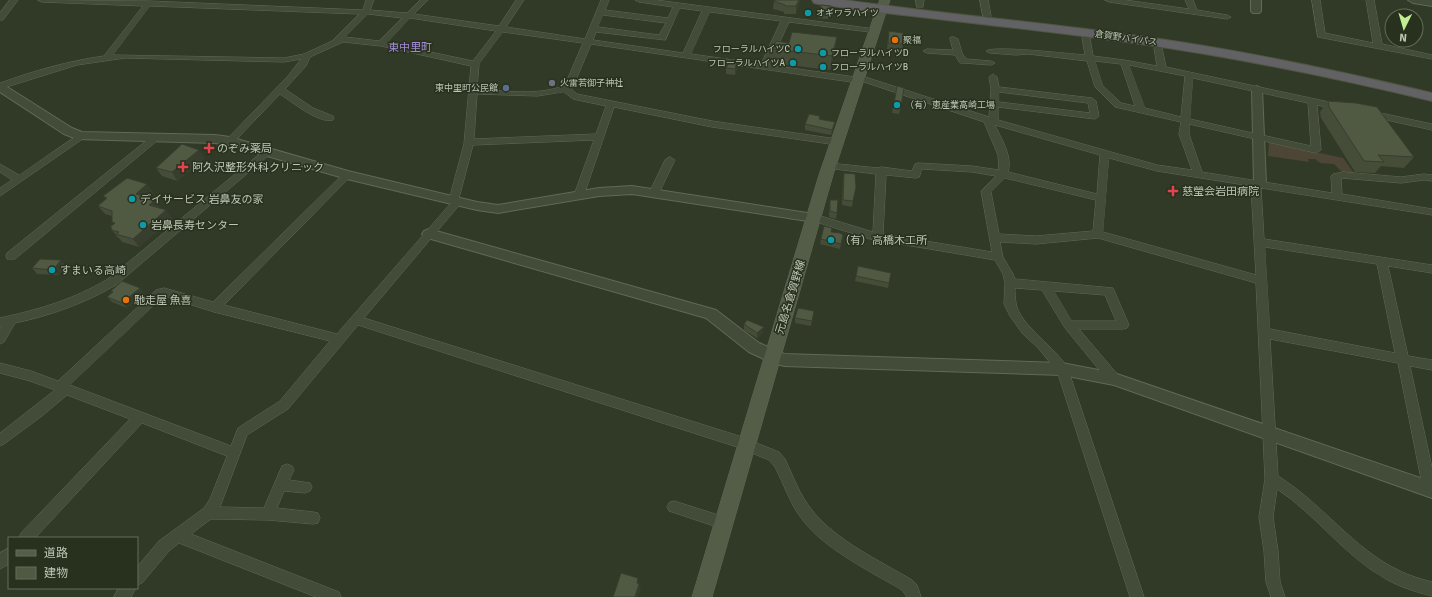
<svg xmlns="http://www.w3.org/2000/svg" width="1432" height="597" font-family="Signika,'Noto Sans JP',sans-serif">
<rect width="100%" height="100%" fill="#313a26"/>
<!-- green -->
<path fill="#4d4636" d="M1269,142L1343,158L1354,173L1342,172L1334,164L1320,163L1315,159H1308L1309,162L1268,156Z"/>
<g fill="none" stroke-linecap="round" stroke-linejoin="round">
<defs>
<path id="minor" d="M10,0H18L3,20H0V13Z
M38,0L149,1L363,10L366,0H374L370,10L407,13L420,0H428L414,14L499,26L516,0H524L506,27L585,39L601,0H609L605,10L668,18L673,7L639,2L635,0H656L875,29L879,31L878,33L789,22L769,65L855,77L859,75L989,117L991,89L989,77L993,74L997,77L999,87L1092,98L1096,101L1099,116L1095,119L998,107V120L1157,165L1192,170L1179,134L1181,122L1115,107L1095,87L1087,61L1028,54L1016,55L990,53L986,51C992,45 1071,54 1085,55L1082,38L1086,36L1090,38L1093,56L1124,60L1157,66L1154,48L1158,46L1162,48L1166,67L1343,105L1344,107L1343,109L1340,110L1317,105L1321,150L1316,153L1189,124V134L1202,172L1332,193L1331,176L1333,174L1343,172L1401,177L1424,174L1432,175V181L1424,180L1401,183L1341,178L1342,194L1432,209V215L1261,188L1264,239L1432,265V273L1388,266L1408,356L1432,360V370L1410,366L1432,468V494L1425,493L1423,489L1398,363L1270,339L1278,476C1322,503 1353,549 1400,571C1410,576 1421,579 1432,582V596C1416,592 1400,587 1386,579C1344,556 1317,515 1277,489L1273,517L1278,551L1280,582L1285,597H1271L1266,582L1264,551L1259,517L1265,479L1256,283L1098,238L1036,244L1000,242L1003,257L1013,274L1015,279L1113,288L1129,325L1127,328L1123,329H1079L1118,375L1120,379L1118,383L1114,384L1110,383L1065,328L1042,290L1015,288C1015,293 1015,298 1016,303C1019,325 1057,348 1068,369L1144,597H1130L1057,371L1038,348L1022,333L1010,316L1004,304L1005,283L1003,274L995,260L870,239L810,220L809,218L814,214L873,232L876,174L826,168L824,166L826,164L829,163L878,168L881,167L912,171L915,164L918,163L972,166L999,170L998,155L984,122L861,81L858,83L591,44L573,87L571,89L577,94L712,121L837,139L842,142L837,145L712,127L614,107L584,195L579,198L574,195L594,140L473,145L459,198L463,201L461,203L364,318L739,436L779,452L785,459C793,476 800,496 812,510C835,540 880,561 912,580L917,585L921,597H907L902,590C870,571 824,549 802,519C790,504 784,484 775,467L769,460L737,447L358,325L288,409L247,435L220,507L264,508L282,466L287,464L292,466L294,470L289,480L310,483L312,487L310,491L305,493L284,491L277,508L313,512L318,513L320,518L318,523L313,524L268,520L211,519L191,534L339,592L341,597H316L179,543L169,551L142,583L137,585V567L159,541L204,508L210,499L227,456L142,423L35,538H19L21,533L130,419L67,395L42,416L4,444L0,446V433L55,390L30,381L0,373V363L31,371L58,381L156,290L164,288L213,302L344,173H350L352,175L350,177L224,305L337,334L451,203L449,200L464,144L471,66L381,46L343,42L310,57L306,66L285,89L313,108L333,116L334,118L333,120C319,124 292,102 280,94L233,143H227L225,141L227,139L288,76L301,59L284,62L125,58L77,65L0,89V83C34,71 68,61 104,56L143,6L42,2ZM150,6L359,14L332,41L304,54L284,58L113,55ZM680,8L702,11L683,53L593,40L596,32L665,40ZM710,12L781,21L761,64L691,54ZM368,14L402,18L379,41L345,37ZM603,15L666,23L659,35L598,27ZM410,18L496,31L473,61L387,43ZM503,32L583,43L565,85C541,96 503,91 477,89L479,64ZM1095,61L1121,64L1135,106L1121,103L1103,86ZM1129,65L1185,76L1181,117L1145,108ZM1193,78L1308,103L1311,146L1190,119ZM564,92L573,99L606,106L596,134L474,139L477,94L537,96ZM999,92L1088,103L1090,113L999,102ZM995,125L1100,155L1097,194L1008,172C1013,157 1001,138 995,125ZM1109,158L1157,171L1251,186L1256,275L1103,232ZM922,169L972,172L996,176L981,191L992,252L883,234L886,175L916,178L919,177ZM1005,178L1096,200L1093,231L1036,236L999,234L991,192ZM1265,247L1377,264L1395,353L1270,329ZM1054,291L1105,295L1116,321H1072ZM164,296L214,312L330,341L280,401L238,428L231,446L70,385Z
M916,0H924L923,7H917Z
M980,0H988L991,16L990,18H987L983,16Z
M1105,0H1125L1189,9L1185,0H1193L1197,10L1227,15L1231,17L1227,19L1109,2Z
M1312,0H1320L1325,33L1373,43L1366,0H1374L1382,44L1432,55V59L1318,37Z
M951,37H954L958,39L962,53L966,59L991,61L995,63L991,65L963,63H960L955,55L927,53L923,51L927,49L953,50L950,39Z
M1371,111L1432,124V130L1368,116L1367,114Z
M81,133L86,136L84,138L0,196V188L12,180L0,172V164L19,175Z
M155,135L158,136L160,138L158,140L15,259H7L6,256L7,253L152,136Z
M266,150L271,153L269,155L116,285C83,304 52,315 15,323L4,342L0,344V329L2,326H0V318C41,309 72,300 108,279L263,151Z
M670,157L675,160L659,193L654,196L651,195L649,193L665,160Z
M674,501L728,518L730,523L728,528L723,529L669,511L667,507L669,503Z
M9,548V564L0,569V553Z
M119,588H136L131,597H114Z"/>
<path id="tertiary" d="M1251,0H1261V11L1259,13H1253L1251,11Z
M1408,0H1432V6L1413,3Z
M0,84L4,85L72,128L82,132L215,135L230,137L348,171L477,202L498,205L599,188L632,186L814,214L819,215L820,218L819,221L814,222L632,194L599,196L498,213L477,210L347,179L229,145L215,143L77,139L64,134L0,92Z
M1257,86L1262,89L1266,184L1264,187L1260,188L1256,187L1254,184L1252,89Z
M429,229L716,310L759,343L784,354L1062,363L1114,373L1432,482V498L1114,385L1062,375L784,366L768,361L749,352L706,318L424,237L422,234L424,231Z"/>
<path id="secondary" d="M880,0H890L833,175L712,597H692L819,175Z"/>
<path id="trunk" d="M812,0H844C942,14 1040,22 1138,36C1237,49 1335,70 1432,93V101C1336,78 1239,58 1141,44C1045,30 949,21 853,9L818,4L814,3Z"/>
</defs>
<!-- minor casing -->
<use href="#minor" stroke="#616957" stroke-width="1"/>
<!-- tertiary casing -->
<use href="#tertiary" stroke="#616957" stroke-width="2"/>
<!-- secondary casing -->
<use href="#secondary" stroke="#616957" stroke-width="1"/>
<!-- trunk casing -->
<use href="#trunk" stroke="#4e5644" stroke-width="2"/>
<!-- minor -->
<use href="#minor" fill="#434b39" fill-rule="evenodd"/>
<!-- tertiary -->
<use href="#tertiary" fill="#434b39" fill-rule="evenodd"/>
<!-- secondary -->
<use href="#secondary" fill="#535d48" fill-rule="evenodd"/>
<!-- trunk -->
<use href="#trunk" fill="#626164" fill-rule="evenodd"/>
</g>
<!-- wall -->
<path fill="#454d39" d="M775,0H800L796,14H784V12L773,9L774,1Z
M831,6L830,11L828,19L818,18L819,12Z
M889,31L903,44L902,50L887,49L888,37Z
M773,49L835,51L830,70L772,63Z
M737,67L735,75L726,74V68Z
M897,86L901,106L899,114L892,113Z
M1328,101L1414,157L1404,168L1381,166L1375,173L1355,172L1321,118L1320,112Z
M820,119L834,127L831,135L805,130V124Z
M205,158L177,181L162,176L156,168Z
M844,173L853,201L852,207L842,205L843,178Z
M154,193L147,198L172,218L139,247L122,242L119,238H118L110,227L114,224L112,222V216L105,214L98,206L106,199L103,196Z
M830,200L837,213L836,219L829,217Z
M831,232L843,235L840,249L820,244L821,239Z
M67,266L58,275L37,274L32,268Z
M858,266L889,283L888,288L855,281Z
M140,288L144,294L127,308L112,302L107,297L112,292L111,291Z
M814,311L811,326L795,323V318Z
M744,324L763,332L757,338L744,330Z"/>
<!-- shaded-wall -->
<path fill="#383e2e" d="M799,0H800V2L796,14V6Z
M837,37L835,51L830,70L832,56Z
M737,61V67L735,75V69Z
M835,122L834,127L831,135L832,130Z
M199,150L205,158L177,181L172,172Z
M147,184L154,193L142,202L136,194Z
M155,200L161,208L149,205Z
M166,210L172,218L139,247L133,239Z
M61,260L67,266L58,275L53,270Z
M140,288L144,294L127,308L122,303Z
M764,327L763,332L757,338V333Z
M638,578L641,590L638,597H635L637,583Z"/>
<!-- building -->
<path fill="#505942" stroke="#383e2e" d="M775,0H799L796,6H785V5L774,1Z
M821,5L831,6L829,14L819,12Z
M889,31L903,33V44L888,43Z
M792,32L837,37L832,56L773,49L776,41L789,43Z
M730,60L737,61L735,69L726,68Z
M897,86L904,88L901,106L894,104Z
M1328,101L1356,103L1377,107L1414,157L1378,155L1384,162L1364,161L1329,107Z
M809,114L820,116L819,119L835,122L832,130L805,124Z
M182,144L199,150L172,172L156,168Z
M844,173L855,174L856,187L853,201L843,200Z
M127,178L147,184L136,194L155,200L149,205L166,210L133,239L116,234L119,232L111,230L112,228L110,227L115,223L112,222V211L98,206L107,198L103,196Z
M830,200H838L837,213L830,211Z
M824,226L832,228L831,232L840,233L843,235L841,244L821,239Z
M40,259L61,260L53,270L32,268Z
M858,266L891,273L889,283L856,276Z
M122,281L140,288L122,303L107,297L113,292L111,291Z
M798,308L814,311L812,321L795,318Z
M747,320L764,327L757,333L744,324Z
M621,573L638,578L637,583L639,584L635,597H613Z"/>
<!-- markers -->
<g fill="#0f9aa8" stroke="#28301e" stroke-width="1.5">
<circle cx="808" cy="13" r="4"/>
<circle cx="798" cy="49" r="4"/>
<circle cx="823" cy="53" r="4"/>
<circle cx="793" cy="63" r="4"/>
<circle cx="823" cy="67" r="4"/>
<circle cx="897" cy="105" r="4"/>
<circle cx="132" cy="199" r="4"/>
<circle cx="143" cy="225" r="4"/>
<circle cx="831" cy="240" r="4"/>
<circle cx="52" cy="270" r="4"/>
</g>
<g fill="#e8710a" stroke="#28301e" stroke-width="1.5">
<circle cx="895" cy="40" r="4"/>
<circle cx="126" cy="300" r="4"/>
</g>
<circle fill="#6b7280" stroke="#28301e" stroke-width="1.5" cx="552" cy="83" r="4"/>
<circle fill="#5c6f8a" stroke="#28301e" stroke-width="1.5" cx="506" cy="88" r="4"/>
<g fill="#e0444e" stroke="#28301e" stroke-width="1.5">
<path d="M207 142h4v4h4v4h-4v4h-4v-4h-4v-4h4z"/>
<path d="M181 161h4v4h4v4h-4v4h-4v-4h-4v-4h4z"/>
<path d="M1171 185h4v4h4v4h-4v4h-4v-4h-4v-4h4z"/>
</g>
<g text-anchor="middle" stroke-width="3" stroke-linejoin="round" paint-order="stroke">
<!-- far-poi labels -->
<g font-size="9" fill="#bec6b5" stroke="#28301e" text-anchor="start">
<text x="816" y="16">オギワラハイツ</text>
<text x="903" y="43">聚福</text>
<text x="790" y="52" text-anchor="end">フローラルハイツC</text>
<text x="831" y="56">フローラルハイツD</text>
<text x="785" y="66" text-anchor="end">フローラルハイツA</text>
<text x="831" y="70">フローラルハイツB</text>
<text x="560" y="86">火雷若御子神社</text>
<text x="498" y="91" text-anchor="end">東中里町公民館</text>
<text x="905" y="108">（有）恵産業高崎工場</text>
</g>
<!-- far-street labels -->
<g font-size="9" fill="#bec6b5" stroke="#28301e">
<text transform="translate(1126 38) rotate(8)" y="3">倉賀野バイパス</text>
</g>
<!-- far-quarter labels -->
<g font-size="11" fill="#a08ad4" stroke="#28301e">
<text x="410" y="51">東中里町</text>
</g>
<!-- poi labels -->
<g font-size="11" fill="#bec6b5" stroke="#28301e" text-anchor="start">
<text x="217" y="152">のぞみ薬局</text>
<text x="192" y="171">阿久沢整形外科クリニック</text>
<text x="1182" y="195">慈瑩会岩田病院</text>
<text x="140" y="203">デイサービス 岩鼻友の家</text>
<text x="151" y="229">岩鼻長寿センター</text>
<text x="839" y="244">（有）高橋木工所</text>
<text x="60" y="274">すまいる高崎</text>
<text x="134" y="304">馳走屋 魚喜</text>
</g>
<!-- street labels -->
<g font-size="11" fill="#bec6b5" stroke="#28301e">
<text transform="translate(790 297) rotate(-73)" y="4">元島名倉賀野線</text>
</g>
</g>
<!-- legend -->
<rect x="8" y="537" width="130" height="52" fill="#28301e" stroke="#646c5a"/>
<rect x="16" y="550" width="20" height="6" fill="#535d48" stroke="#646c5a"/>
<text x="44" y="557" font-size="12" fill="#bec6b5">道路</text>
<rect x="16" y="567" width="20" height="12" fill="#505942" stroke="#646c5a"/>
<text x="44" y="577" font-size="12" fill="#bec6b5">建物</text>
<!-- north arrow -->
<g transform="translate(1404 28) rotate(185)"><circle r="19" fill="#28301e" stroke="#646c5a"/>
<path d="M0-3L7 15L0 10L-7 15Z" fill="#c3ed93"/>
<text y="-6" font-size="11" font-weight="bold" text-anchor="middle" fill="#bec6b5">N</text>
</g>
</svg>
